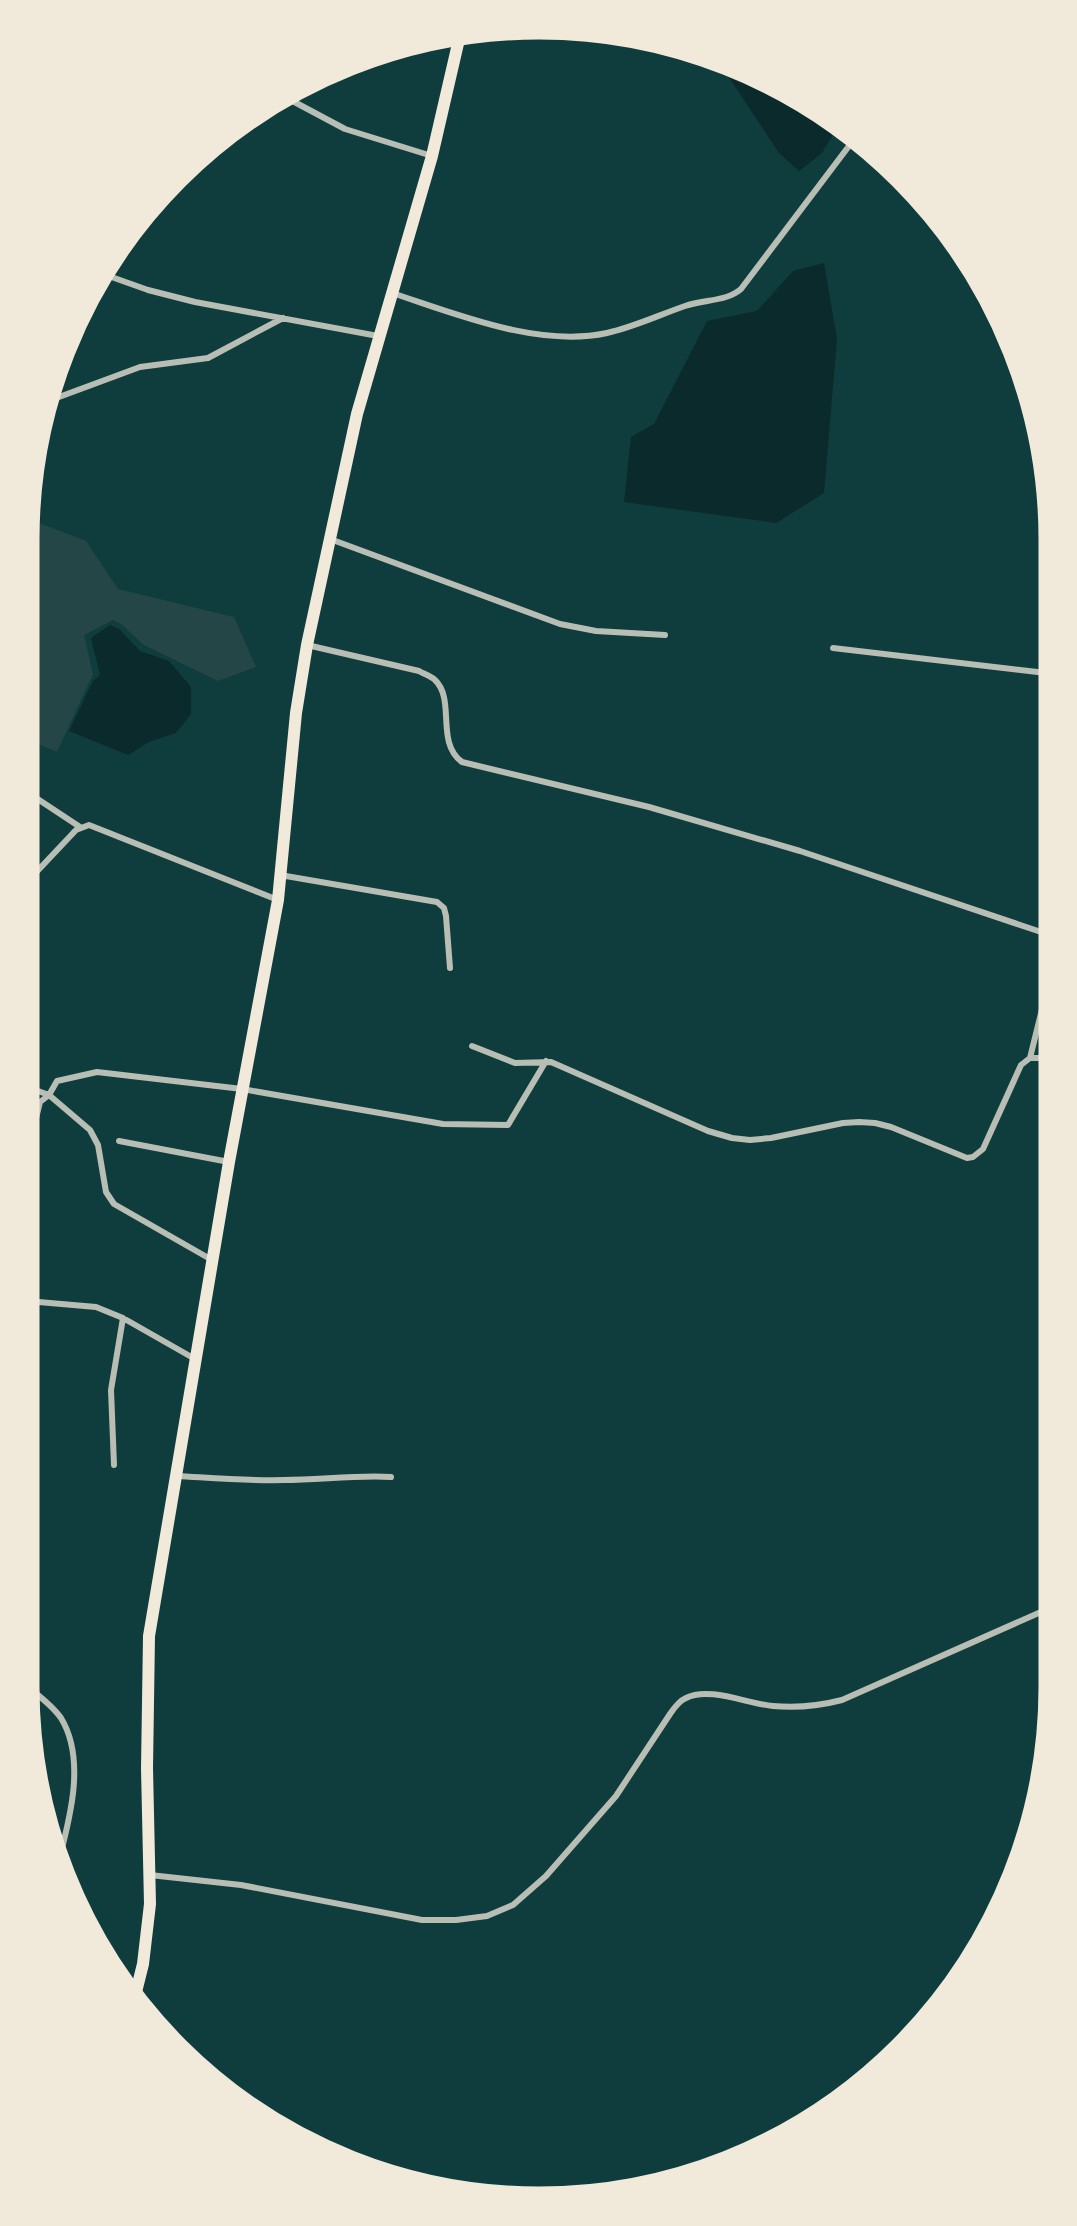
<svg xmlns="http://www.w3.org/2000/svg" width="1077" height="2226" font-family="'Titillium Web',sans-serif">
<rect width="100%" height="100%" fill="#0f3d3e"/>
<!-- green -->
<path fill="#244646" d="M29,519L86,541L118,589L234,617L256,667L218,681L144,645L121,624L113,620L84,635L93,674L57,752L27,739V538Z"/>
<!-- water -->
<path fill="#0a2a2b" d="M724,63L735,66L838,126L822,153L799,171L779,153L724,70Z
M824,263L837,339L824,493L776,523L624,502L631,437L654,424L707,321L757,311L793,271Z
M110,625L119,629L140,651L169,661L191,687V714L176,733L149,742L128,755L69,731L93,681L100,675L91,638Z"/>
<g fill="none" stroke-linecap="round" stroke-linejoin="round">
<!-- minor -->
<path stroke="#b8beb3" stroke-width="6" d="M285,97L345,129L432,156
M103,274L148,290L195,302L378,336
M392,293C456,314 538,348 607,333C634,327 659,315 685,306C704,299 726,302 741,289L855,138
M49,399L59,397L140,367L208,358L283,318
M330,539L560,624L596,631L665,635
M307,645L419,671C424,674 431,676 435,680C456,700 435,742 462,762L649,807L800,851L1047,934
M833,648L1046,673
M27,792L80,827
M280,875L437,902L444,908L446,916L450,968
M27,882L76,830L89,825L278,900
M472,1046L515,1063L551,1062L708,1131L732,1138L750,1140L771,1138L843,1123L859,1122L875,1123L891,1127L967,1158L973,1157L983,1149L1021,1065L1030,1058H1048
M1030,1058L1047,989
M27,1087L49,1095L90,1130L98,1145L106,1192L114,1204L212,1260
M119,1141L229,1162
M27,1155L40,1102L49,1095L57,1081L97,1072L242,1089L443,1124L508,1125L546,1061
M27,1301L96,1307L123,1318L195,1359
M114,1465L111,1390L123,1318
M177,1476C213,1478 248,1481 284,1480C320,1480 354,1475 391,1477
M27,1686C38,1695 53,1706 61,1718C86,1759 70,1818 59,1860
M150,1875L241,1885L422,1920H456L487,1916L513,1905L546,1876L616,1796L670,1714C674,1708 679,1701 686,1698C709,1686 748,1704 773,1706C797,1708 819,1706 842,1700L1050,1608"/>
<!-- secondary -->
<path stroke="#f1e9da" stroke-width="12" d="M134,2000L143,1964L150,1904L147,1768L149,1636L229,1162L278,900L296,713L307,645L357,414L432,156L460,35"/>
</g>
<!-- crop -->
<path d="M0 0H1077V2226H0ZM539 38H539A501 501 0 0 1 1040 539V1687A501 501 0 0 1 539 2188H539A501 501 0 0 1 38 1687V539A501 501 0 0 1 539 38Z" fill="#f1e9da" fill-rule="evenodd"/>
<path fill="none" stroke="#f1e9da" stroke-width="3" d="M539 38H539A501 501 0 0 1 1040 539V1687A501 501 0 0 1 539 2188H539A501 501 0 0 1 38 1687V539A501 501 0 0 1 539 38Z"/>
</svg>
